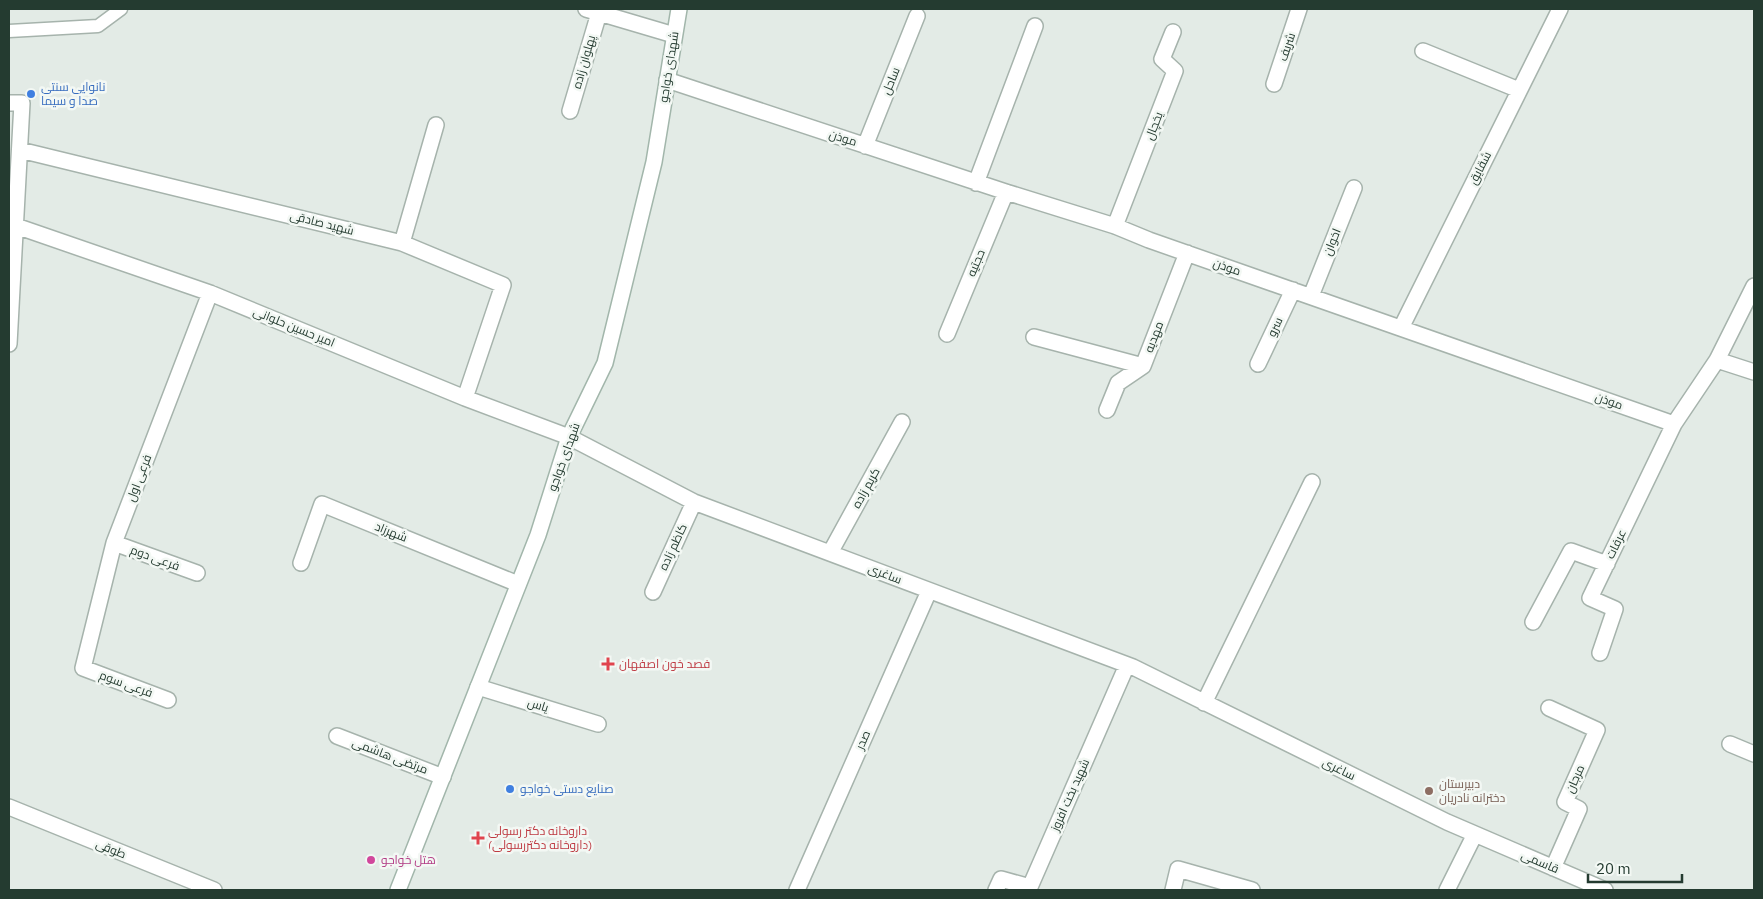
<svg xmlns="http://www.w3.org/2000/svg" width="1763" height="899" font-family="'IBM Plex Sans',Cairo,sans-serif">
<rect width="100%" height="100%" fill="#e3ebe6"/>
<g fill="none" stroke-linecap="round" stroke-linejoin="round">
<defs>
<path id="service" d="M9,31L98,26L121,9"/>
<path id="minor" d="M586,9L674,35
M1423,51L1519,90
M667,80L1006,192L1115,226L1149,240L1674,424
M1274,84L1299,9
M9,103H22L9,344
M570,111L599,13
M865,146L917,16
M20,150L402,243L503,285L465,398
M976,183L1035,26
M16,226L210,293L465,398L569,437L694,502L1133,667L1447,822L1605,890
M1115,226L1175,71L1162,59L1173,32
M402,243L436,125
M1311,296L1354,188
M1401,328L1560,9
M947,334L1006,192
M1034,337L1143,366
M1717,360L1754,372
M1258,364L1293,290
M1107,410L1118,383L1143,366L1187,253
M114,543L197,573
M830,553L902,422
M301,563L322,504L518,584
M653,592L694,502
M1533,622L1571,551L1607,564
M1600,653L1615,609L1590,598L1674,424L1717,360L1754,286
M478,687L598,724
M168,700L83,668L114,543L210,293
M1204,703L1312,482
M1549,708L1597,730L1565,802L1579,809L1553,868
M337,736L443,777
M1730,744L1754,754
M9,807L214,890
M797,890L929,591
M996,890L1001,879L1030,887L1127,665
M1173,890L1178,869L1252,890
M1447,890L1475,834"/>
<path id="secondary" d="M398,890L538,535L569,437L605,363L654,162L679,9"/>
</defs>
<!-- service casing -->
<use href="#service" stroke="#a6b3ac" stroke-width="15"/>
<!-- minor casing -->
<use href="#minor" stroke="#a6b3ac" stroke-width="18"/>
<!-- secondary casing -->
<use href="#secondary" stroke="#a2b6ab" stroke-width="18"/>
<!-- service -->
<use href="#service" stroke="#fff" stroke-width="12"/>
<!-- minor -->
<use href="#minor" stroke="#fff" stroke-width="15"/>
<!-- secondary -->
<use href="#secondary" stroke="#fff" stroke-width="15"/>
</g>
<!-- markers -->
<g fill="#3f7fe0" stroke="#f3f8f4" stroke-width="2">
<circle cx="31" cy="94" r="5"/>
<circle cx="510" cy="789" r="5"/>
</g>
<g fill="#e0444e" stroke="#f3f8f4" stroke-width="2">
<path d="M605.5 656.5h5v5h5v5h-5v5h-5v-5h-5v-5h5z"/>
<path d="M475.5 830.5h5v5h5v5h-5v5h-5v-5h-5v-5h5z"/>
</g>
<circle fill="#8d6e63" stroke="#f3f8f4" stroke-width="2" cx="1429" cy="791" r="5"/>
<circle fill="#d1479c" stroke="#f3f8f4" stroke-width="2" cx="371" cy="860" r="5"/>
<g text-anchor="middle" stroke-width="5" stroke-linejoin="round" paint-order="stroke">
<!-- street labels -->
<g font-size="12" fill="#243b30" stroke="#f3f8f4">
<text transform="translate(1287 47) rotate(-72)" y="4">شریف</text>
<text transform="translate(584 62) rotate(-74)" y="4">پهلوان زاده</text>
<text transform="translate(669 67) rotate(-81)" y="4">شهدای خواجو</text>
<text transform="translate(891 81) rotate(-68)" y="4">ساحل</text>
<text transform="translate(1154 126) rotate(-69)" y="4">یخچال</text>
<text transform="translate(843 138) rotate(18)" y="4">موذن</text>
<text transform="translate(1480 168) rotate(-63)" y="4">شقایق</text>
<text transform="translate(322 223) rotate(14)" y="4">شهید صادقی</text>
<text transform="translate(1332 242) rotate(-68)" y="4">اخوان</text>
<text transform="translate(976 263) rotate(-67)" y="4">حجتیه</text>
<text transform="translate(1227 267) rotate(19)" y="4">موذن</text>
<text transform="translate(294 327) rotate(22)" y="4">امیر حسین حلوانی</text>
<text transform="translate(1275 327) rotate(-65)" y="4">سرو</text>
<text transform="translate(1154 337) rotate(-69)" y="4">مهدیه</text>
<text transform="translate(1609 401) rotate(20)" y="4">موذن</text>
<text transform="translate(564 457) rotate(-70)" y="4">شهدای خواجو</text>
<text transform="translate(139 478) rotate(-69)" y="4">فرعی اول</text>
<text transform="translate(866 488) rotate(-61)" y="4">کریم زاده</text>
<text transform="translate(391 532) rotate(22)" y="4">شهرزاد</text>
<text transform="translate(1616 544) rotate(-64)" y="4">عرفات</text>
<text transform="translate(673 547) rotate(-65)" y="4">کاظم زاده</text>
<text transform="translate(155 558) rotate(20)" y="4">فرعی دوم</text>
<text transform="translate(885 574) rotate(21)" y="4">ساغری</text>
<text transform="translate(126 684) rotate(20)" y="4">فرعی سوم</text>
<text transform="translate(538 705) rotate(17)" y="4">یاس</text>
<text transform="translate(863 740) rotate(-66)" y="4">صدر</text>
<text transform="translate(390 756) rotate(21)" y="4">مرتضی هاشمی</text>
<text transform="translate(1339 769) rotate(26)" y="4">ساغری</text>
<text transform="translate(1575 779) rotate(-66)" y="4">مرجان</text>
<text transform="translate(1070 795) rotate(-66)" y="4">شهید بخت افروز</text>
<text transform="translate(111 849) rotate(22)" y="4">طوقی</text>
<text transform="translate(1540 862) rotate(23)" y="4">قاسمی</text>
</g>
<!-- shop labels -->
<g font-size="12" fill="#366cbe" stroke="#f3f8f4" text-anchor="start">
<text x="41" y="91">نانوایی سنتی<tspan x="41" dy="14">صدا و سیما</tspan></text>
<text x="520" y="793">صنایع دستی خواجو</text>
</g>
<!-- health labels -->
<g font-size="12" fill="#be3a42" stroke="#f3f8f4" text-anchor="start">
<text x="619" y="668">فصد خون اصفهان</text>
<text x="488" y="835">داروخانه دکتر رسولی<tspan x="488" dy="14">(داروخانه دکتررسولی)</tspan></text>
</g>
<!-- education labels -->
<g font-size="12" fill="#785e54" stroke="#f3f8f4" text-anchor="start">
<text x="1439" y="788">دبیرستان<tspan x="1439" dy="14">دخترانه نادریان</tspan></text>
</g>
<!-- hotel labels -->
<g font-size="12" fill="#b23c85" stroke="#f3f8f4" text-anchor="start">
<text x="381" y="864">هتل خواجو</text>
</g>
</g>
<!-- border -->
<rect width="1763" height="899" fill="none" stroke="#243b30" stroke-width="20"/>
<!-- scale -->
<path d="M1588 874v8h94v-8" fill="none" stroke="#243b30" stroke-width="2.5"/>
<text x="1596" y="874" font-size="15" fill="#243b30" stroke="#f3f8f4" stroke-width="4" paint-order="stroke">20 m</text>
</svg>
